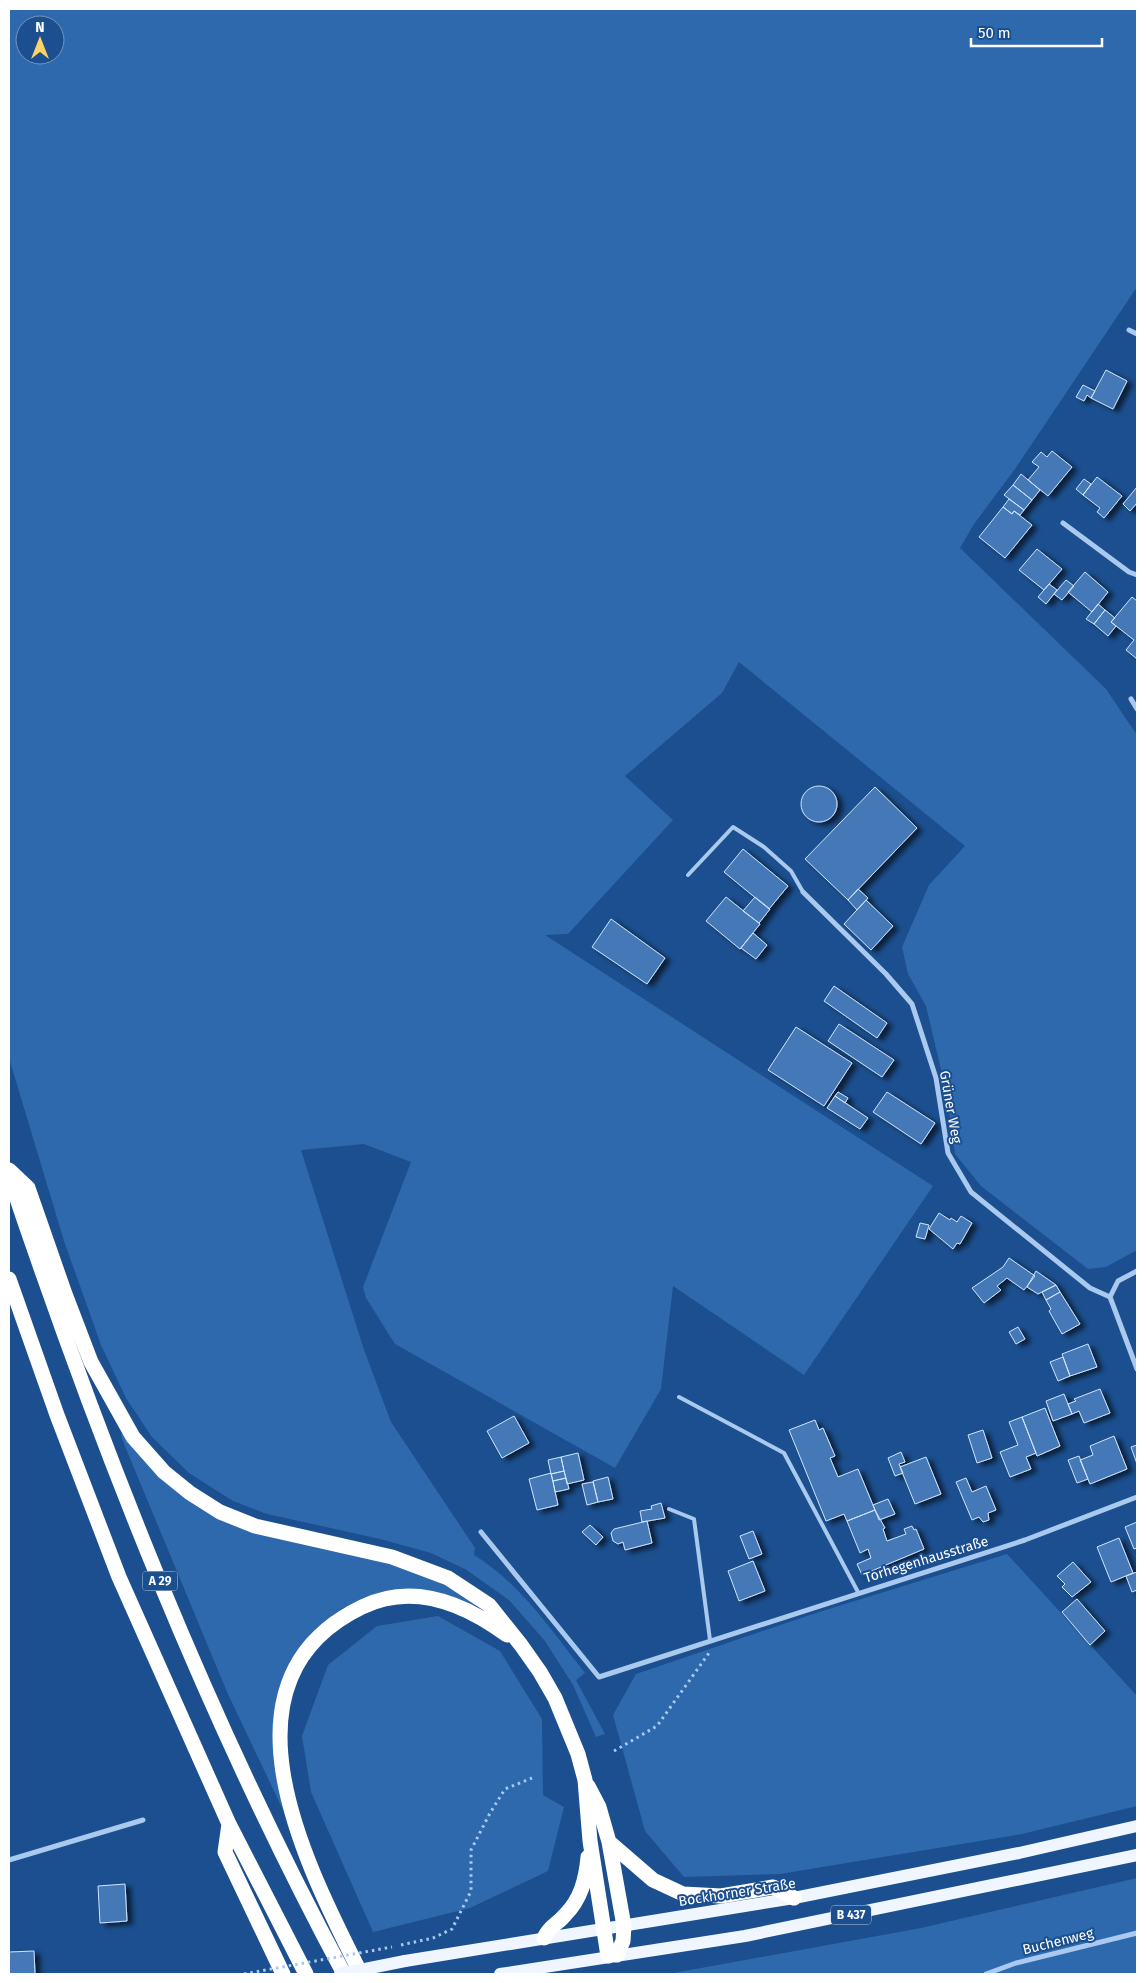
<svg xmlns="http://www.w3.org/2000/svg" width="1146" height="1983" font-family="'Fira Sans',sans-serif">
<defs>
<filter id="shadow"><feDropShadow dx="5.5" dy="3" stdDeviation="2.5" flood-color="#0009"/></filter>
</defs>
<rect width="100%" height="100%" fill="#1b4f8f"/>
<!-- green -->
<path fill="#2e69ad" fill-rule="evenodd" d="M9,9H1137V287L1015,469L974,524L960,548L1106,689L1137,735V1250L1106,1267L1088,1269L981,1186L955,1154L946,1091L926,1006L908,974L902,947L929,885L965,846L739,662L722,693L625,776L673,820L568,934L545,935L933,1186L804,1375L673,1286L661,1389L615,1468L395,1344L366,1298L363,1287L411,1162L364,1144L301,1150L364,1350L391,1422L475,1548L474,1555C521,1584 551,1630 585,1673L576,1680L605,1734L596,1737L573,1685L545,1641L509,1600L465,1569L431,1553L380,1539L267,1514L233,1501L189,1473L152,1437L126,1398L101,1345L64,1241L9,1058ZM25,25H55V55H25Z
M124,1433L193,1502L424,1573L476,1602L475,1607L380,1593L357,1601L341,1609L313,1631L291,1662L280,1686L275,1710L273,1746L283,1802V1810L227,1692L122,1439L121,1434Z
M1007,1554L1137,1696V1806L1022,1834L780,1874L684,1877L645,1831L613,1715L636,1674L816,1613Z
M438,1616L500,1651L542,1719L543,1795L564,1807L548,1871L470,1908L373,1932L311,1792L302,1736L328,1665L377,1626Z
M1137,1878V1974H668L921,1928Z"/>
<!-- building -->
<path fill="#4478b7" stroke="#cfe3fa" filter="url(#shadow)" d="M1106,370L1127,381L1113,409L1091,398Z
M1083,385L1095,391L1091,398L1087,395L1084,401L1076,397Z
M1052,451L1072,467L1048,496L1028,480L1039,467L1032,462L1041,452L1047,457Z
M1021,474L1040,490L1032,500L1013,485Z
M1097,477L1122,496L1104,518L1097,512L1100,508L1083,495Z
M1084,479L1091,484L1083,495L1076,489Z
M1013,485L1032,500L1024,510L1004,495Z
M1137,487V503L1130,511L1123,504Z
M1009,499L1024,510L1020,515L1014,511L1012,514L1003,507Z
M1003,507L1012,514L1014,511L1032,525L1005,558L979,537Z
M1037,549L1062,569L1044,590L1019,570Z
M1085,572L1108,592L1092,612L1068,592Z
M1066,580L1074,586L1062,600L1054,594Z
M1049,584L1057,590L1046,604L1038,597Z
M1132,597L1137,601V659L1126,650L1134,640L1111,622Z
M1098,604L1105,610L1094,624L1086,619Z
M1105,610L1115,618L1111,622L1116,626L1108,636L1094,624Z
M801 804a18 18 0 1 1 36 0a18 18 0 1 1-36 0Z
M875,787L917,828L848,900L805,859Z
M743,849L788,886L769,909L724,872Z
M858,889L868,898L857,910L848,900Z
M726,897L760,924L740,949L706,921Z
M755,897L770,909L759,923L743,911Z
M866,900L893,926L871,950L844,924Z
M611,919L665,958L647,984L592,947Z
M753,933L767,945L756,959L741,948Z
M834,986L887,1023L877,1038L824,1001Z
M839,1024L894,1060L882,1077L828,1041Z
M796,1027L852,1063L824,1106L768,1070Z
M838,1092L848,1098L845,1103L835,1096Z
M887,1092L935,1123L921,1144L873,1112Z
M835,1096L868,1118L860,1129L827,1108Z
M939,1213L950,1220L951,1218L957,1222L961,1216L972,1223L960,1244L957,1243L953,1249L929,1229Z
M920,1223L929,1225L925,1239L916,1237Z
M1009,1258L1035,1276L1024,1290L1007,1278L997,1286L1001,1290L984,1303L972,1288L1003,1267Z
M1036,1271L1056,1285L1038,1294L1027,1287Z
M1056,1285L1060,1292L1046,1300L1042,1292Z
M1060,1292L1080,1324L1062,1334L1049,1311L1051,1309L1046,1300Z
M1018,1327L1025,1339L1016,1344L1009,1332Z
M1088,1344L1097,1367L1070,1376L1062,1354Z
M1063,1357L1070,1376L1058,1381L1050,1362Z
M1100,1389L1110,1413L1084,1423L1079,1411L1072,1414L1068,1404L1076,1401L1074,1399Z
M1064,1394L1072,1414L1053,1421L1046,1401Z
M1045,1408L1060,1446L1037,1456L1022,1417Z
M514,1416L529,1443L502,1458L487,1431Z
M1022,1417L1036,1453L1026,1457L1031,1469L1010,1477L1000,1452L1018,1445L1009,1422Z
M815,1420L819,1430L823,1428L835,1456L830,1458L838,1477L858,1469L875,1510L847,1521L844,1514L826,1521L789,1430Z
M983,1430L992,1458L977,1463L968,1435Z
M1114,1436L1127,1469L1090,1484L1080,1460L1093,1455L1090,1446Z
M1137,1445V1464L1131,1447Z
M901,1452L905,1462L899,1464L903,1473L895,1476L888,1458Z
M578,1453L584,1480L567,1484L561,1457Z
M1079,1456L1088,1479L1077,1483L1068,1460Z
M561,1457L564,1471L551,1474L548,1460Z
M926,1457L941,1494L915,1504L900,1467Z
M564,1471L566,1478L553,1481L551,1474Z
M551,1473L558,1505L537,1510L529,1479Z
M608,1477L613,1499L598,1502L593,1481Z
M566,1478L569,1489L555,1492L553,1481Z
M966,1478L972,1492L986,1486L996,1510L988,1513L989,1520L983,1522L979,1517L972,1520L956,1482Z
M593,1482L598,1502L587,1505L582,1484Z
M888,1499L895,1514L879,1520L873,1505Z
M661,1503L665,1518L642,1522L640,1511L652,1509L651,1506Z
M875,1510L885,1528L883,1529L887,1541L906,1534L904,1529L912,1526L914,1530L916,1529L924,1549L862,1575L857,1564L871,1558L868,1549L860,1553L847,1521Z
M647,1521L652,1543L625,1550L623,1542L618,1544L613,1541L611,1533L614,1529Z
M1137,1522V1548L1134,1549L1125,1527Z
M590,1525L603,1537L596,1545L582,1532Z
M753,1531L762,1554L749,1559L740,1536Z
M1119,1538L1133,1573L1111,1582L1097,1547Z
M753,1561L765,1591L739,1601L728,1571Z
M1073,1562L1091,1582L1072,1597L1062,1587L1065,1584L1057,1576Z
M1137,1572V1590L1132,1592L1126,1576Z
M1077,1599L1105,1631L1090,1645L1062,1612Z
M125,1884L127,1921L100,1923L98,1886Z
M34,1951L35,1974H9V1952Z"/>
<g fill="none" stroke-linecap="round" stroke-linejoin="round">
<!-- path -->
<path stroke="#a9c9ee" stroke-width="3" stroke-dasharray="2.5 4" stroke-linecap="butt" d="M614,1751L657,1726L709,1653
M401,1945L433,1938L452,1929L471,1891V1850L490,1813L505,1789L532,1778"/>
<!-- service -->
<path stroke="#a9c9ee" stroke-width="4" d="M688,875L733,827L764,847L791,871L803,892
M679,1397L784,1453L858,1592
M669,1509L694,1519L710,1640"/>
<!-- minor -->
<path stroke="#a9c9ee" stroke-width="5" d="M1129,330L1137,334
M1063,523L1129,572L1137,575
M1131,699L1137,709
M803,892L886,974L912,1004L936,1078L948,1153L971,1192L1090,1288L1110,1297
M1137,1271L1118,1281L1110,1297L1137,1369
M481,1532L599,1677L1025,1540L1137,1497
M9,1860L143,1820
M986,1974L1016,1963L1137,1933"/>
<!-- primary -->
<path stroke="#f0f6ff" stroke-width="12" d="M405,1961L794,1898L1019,1853L1137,1826
M500,1974L745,1936L1137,1855"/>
<!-- motorway -->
<path stroke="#fff" stroke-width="15" d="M9,1170L28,1188L65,1294L91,1362L133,1437L164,1472L190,1493L220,1512L255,1526L392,1557L448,1578L489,1605L521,1645L540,1672L555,1698L578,1754L585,1780L590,1841L608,1956
M9,1175C101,1449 207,1718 344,1974
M9,1279L57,1415L119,1577L229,1824L306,1974
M588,1786L599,1807L609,1842L624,1926L623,1941L617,1955
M229,1824L225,1852L283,1974
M609,1842L653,1880L683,1894L721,1896L773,1887L794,1898
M544,1938C550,1925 557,1925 565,1915C581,1899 586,1879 588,1857
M361,1974C307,1866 209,1681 362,1607C413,1582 465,1604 507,1635"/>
<!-- path-bridge -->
<path stroke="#a9c9ee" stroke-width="3" stroke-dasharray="2.5 4" stroke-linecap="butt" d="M244,1974L392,1947"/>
<!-- primary-bridge -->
<path stroke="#f0f6ff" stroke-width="12" d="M340,1974L405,1961"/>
</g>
<g text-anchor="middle" stroke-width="4" stroke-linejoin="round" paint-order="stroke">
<!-- shield labels -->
<g fill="#1b4f8f" stroke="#bbcadd" stroke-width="1">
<rect x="142.5" y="1571.5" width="35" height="19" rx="4"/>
<rect x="831" y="1905.5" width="40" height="19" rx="4"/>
</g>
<g font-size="12" font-weight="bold" fill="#fff">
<text x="160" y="1585">A 29</text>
<text x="851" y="1919">B 437</text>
</g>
<!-- street labels -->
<g font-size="14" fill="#fff" stroke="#1b4f8f">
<text transform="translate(951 1107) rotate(80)" y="5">Grüner Weg</text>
<text transform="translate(926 1559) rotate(-17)" y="5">Torhegenhausstraße</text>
<text transform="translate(737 1892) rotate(-9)" y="5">Bockhorner Straße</text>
<text transform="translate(1058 1941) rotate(-14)" y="5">Buchenweg</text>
</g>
</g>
<!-- border -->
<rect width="1146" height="1983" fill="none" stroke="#ffffff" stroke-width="20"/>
<!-- north arrow -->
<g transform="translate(40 40)"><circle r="24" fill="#1b4f8f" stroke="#7695bc"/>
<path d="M0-4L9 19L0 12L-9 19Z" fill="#ffd166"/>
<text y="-8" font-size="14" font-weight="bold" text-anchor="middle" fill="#ffffff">N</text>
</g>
<!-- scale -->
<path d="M971 38v8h131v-8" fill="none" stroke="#ffffff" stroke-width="2.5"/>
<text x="978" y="38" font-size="15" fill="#ffffff" stroke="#1b4f8f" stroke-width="4" paint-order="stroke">50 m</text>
</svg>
